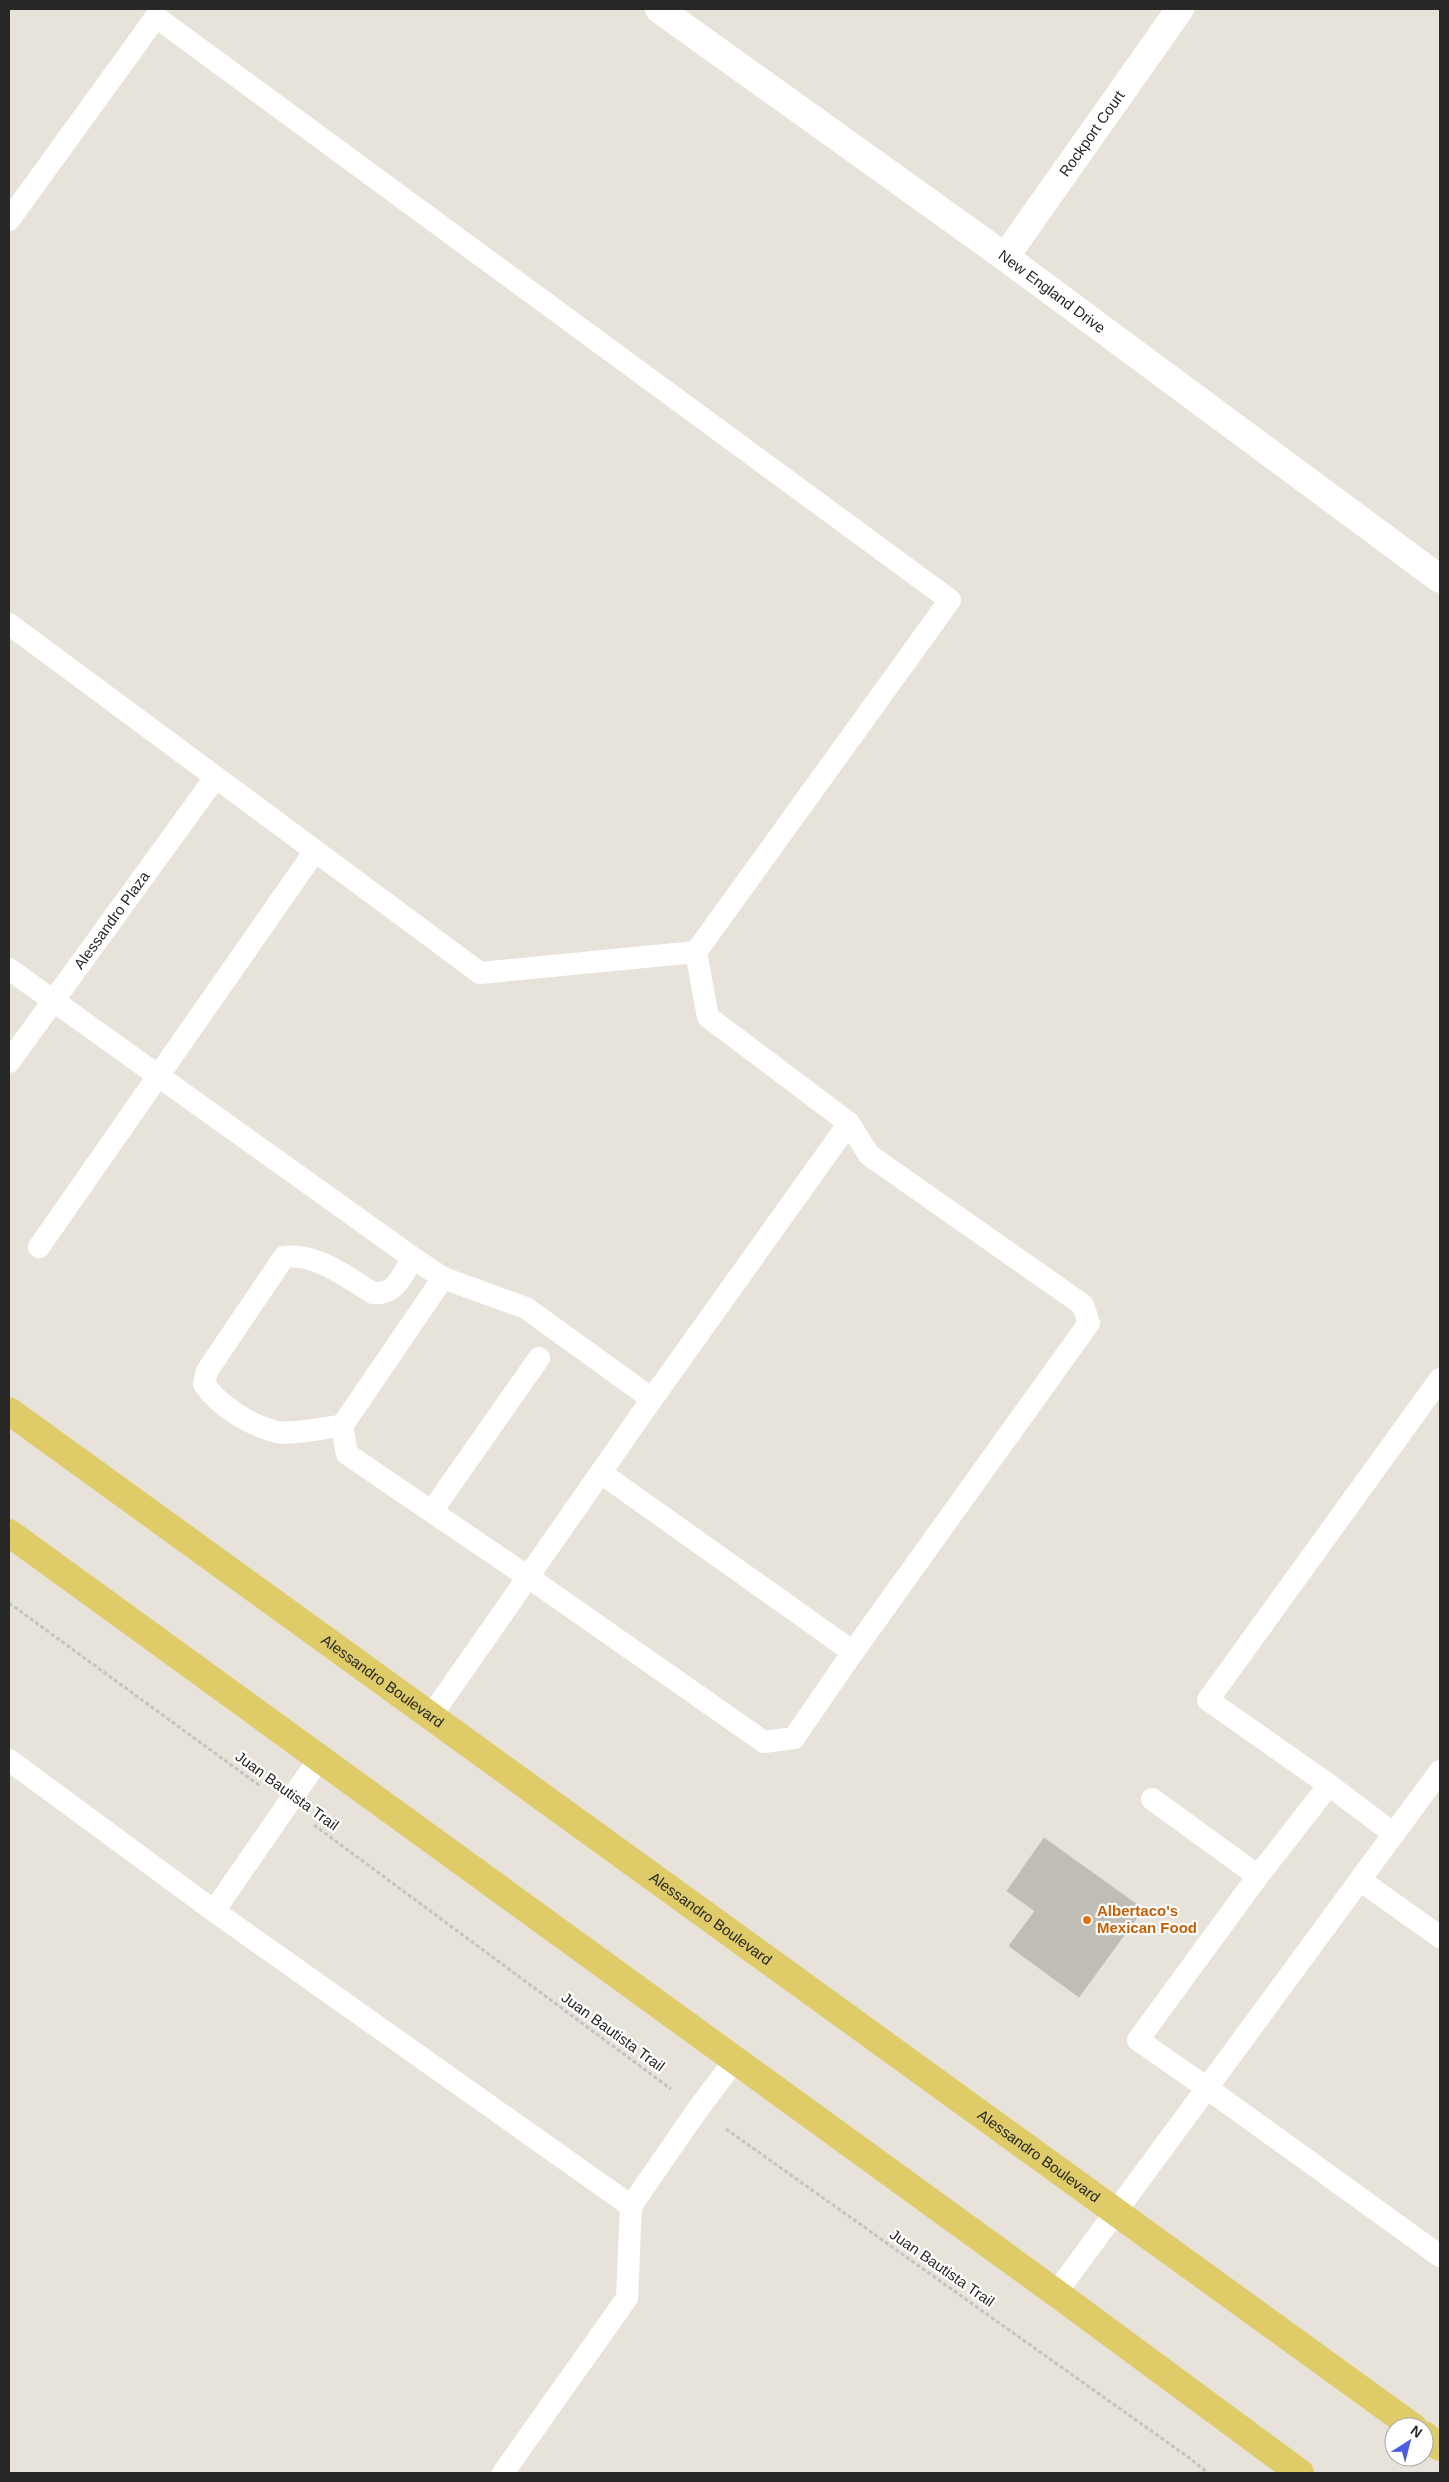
<svg xmlns="http://www.w3.org/2000/svg" width="1449" height="2482" font-family="Arial,sans-serif">
<rect width="100%" height="100%" fill="#e8e3da"/>
<!-- building -->
<path fill="#c0bdb7" stroke="#c3beb4" d="M1044,1838L1143,1909L1079,1997L1009,1946L1035,1911L1007,1891Z"/>
<g fill="none" stroke-linecap="round" stroke-linejoin="round">
<!-- path -->
<path stroke="#c3c3c3" stroke-width="3" stroke-dasharray="4 2.5" stroke-linecap="butt" d="M9,1603L260,1786
M314,1825L671,2089
M726,2129L1188,2457L1208,2473"/>
<!-- lane -->
<g stroke="#fff" stroke-width="22">
<path d="M9,220L156,17L950,600L696,952L480,973L9,624"/>
<path d="M9,969L413,1258L443,1278L526,1308L652,1399L431,1716"/>
<path id="s1" d="M9,1062L215,778"/>
<path d="M39,1247L315,851"/>
<path d="M443,1278L342,1426L347,1454L528,1577L764,1742L794,1738L853,1652"/>
<path d="M652,1399L849,1123L708,1017L696,952"/>
<path d="M342,1426C327,1427 291,1435 277,1432C251,1426 219,1406 204,1384L207,1371L284,1257C317,1253 346,1277 373,1293C395,1296 403,1274 413,1258"/>
<path d="M601,1473L853,1652L1089,1323L1083,1305L869,1155L849,1123"/>
<path d="M432,1511L539,1358"/>
<path d="M9,1760L214,1911L631,2206L627,2298L503,2473"/>
<path d="M1440,1771L1207,2088L1440,2256"/>
<path d="M1329,1785L1394,1834"/>
<path d="M1152,1799L1258,1876"/>
<path d="M1360,1880L1440,1937"/>
<path d="M214,1911L319,1759"/>
<path d="M631,2206L698,2109L735,2060"/>
<path d="M1056,2293L1207,2088L1138,2040L1258,1876L1329,1785L1208,1700L1440,1379"/>
</g>
<!-- street -->
<g stroke="#fff" stroke-width="28">
<path id="s2" d="M659,9L1005,257L1440,579"/>
<path id="s3" d="M1005,257L1180,9"/>
</g>
<!-- primary -->
<g stroke="#dfcb68" stroke-width="28">
<path id="s4" d="M9,1411L1413,2427"/>
<path d="M9,1533L1056,2293L1300,2473"/>
<path d="M1424,2435L1440,2447"/>
</g>
</g>
<!-- markers -->
<circle fill="#e8710a" stroke="#fff" stroke-width="2" cx="1087" cy="1920" r="5"/>
<g text-anchor="middle" stroke-width="4.5" stroke-linejoin="round" paint-order="stroke">
<!-- street labels -->
<g font-size="15" fill="#272727" stroke="#fff">
<text dy="5" stroke="none"><textPath href="#s3" startOffset="151">Rockport Court</textPath></text>
<text dy="5" stroke="none"><textPath href="#s2" startOffset="484">New England Drive</textPath></text>
<text dy="5" stroke="none"><textPath href="#s1" startOffset="175">Alessandro Plaza</textPath></text>
<text dy="5" stroke="none"><textPath href="#s4" startOffset="461">Alessandro Boulevard</textPath></text>
<text transform="translate(287 1791) rotate(36)" y="5">Juan Bautista Trail</text>
<text dy="5" stroke="none"><textPath href="#s4" startOffset="866">Alessandro Boulevard</textPath></text>
<text transform="translate(613 2032) rotate(36)" y="5">Juan Bautista Trail</text>
<text dy="5" stroke="none"><textPath href="#s4" startOffset="1271">Alessandro Boulevard</textPath></text>
<text transform="translate(942 2268) rotate(35)" y="5">Juan Bautista Trail</text>
</g>
<!-- food labels -->
<g font-size="15" font-weight="bold" fill="#c56008" stroke="#fff" text-anchor="start">
<text x="1097" y="1916">Albertaco's<tspan x="1097" dy="17">Mexican Food</tspan></text>
</g>
</g>
<!-- border -->
<rect width="1449" height="2482" fill="none" stroke="#272727" stroke-width="20"/>
<!-- north arrow -->
<g transform="translate(1409 2442) rotate(36)"><circle r="24" fill="#ffffff" stroke="#a9a9a9"/>
<path d="M0-4L9 19L0 12L-9 19Z" fill="#4b5de4"/>
<text y="-8" font-size="14" font-weight="bold" text-anchor="middle" fill="#272727">N</text>
</g>
</svg>
